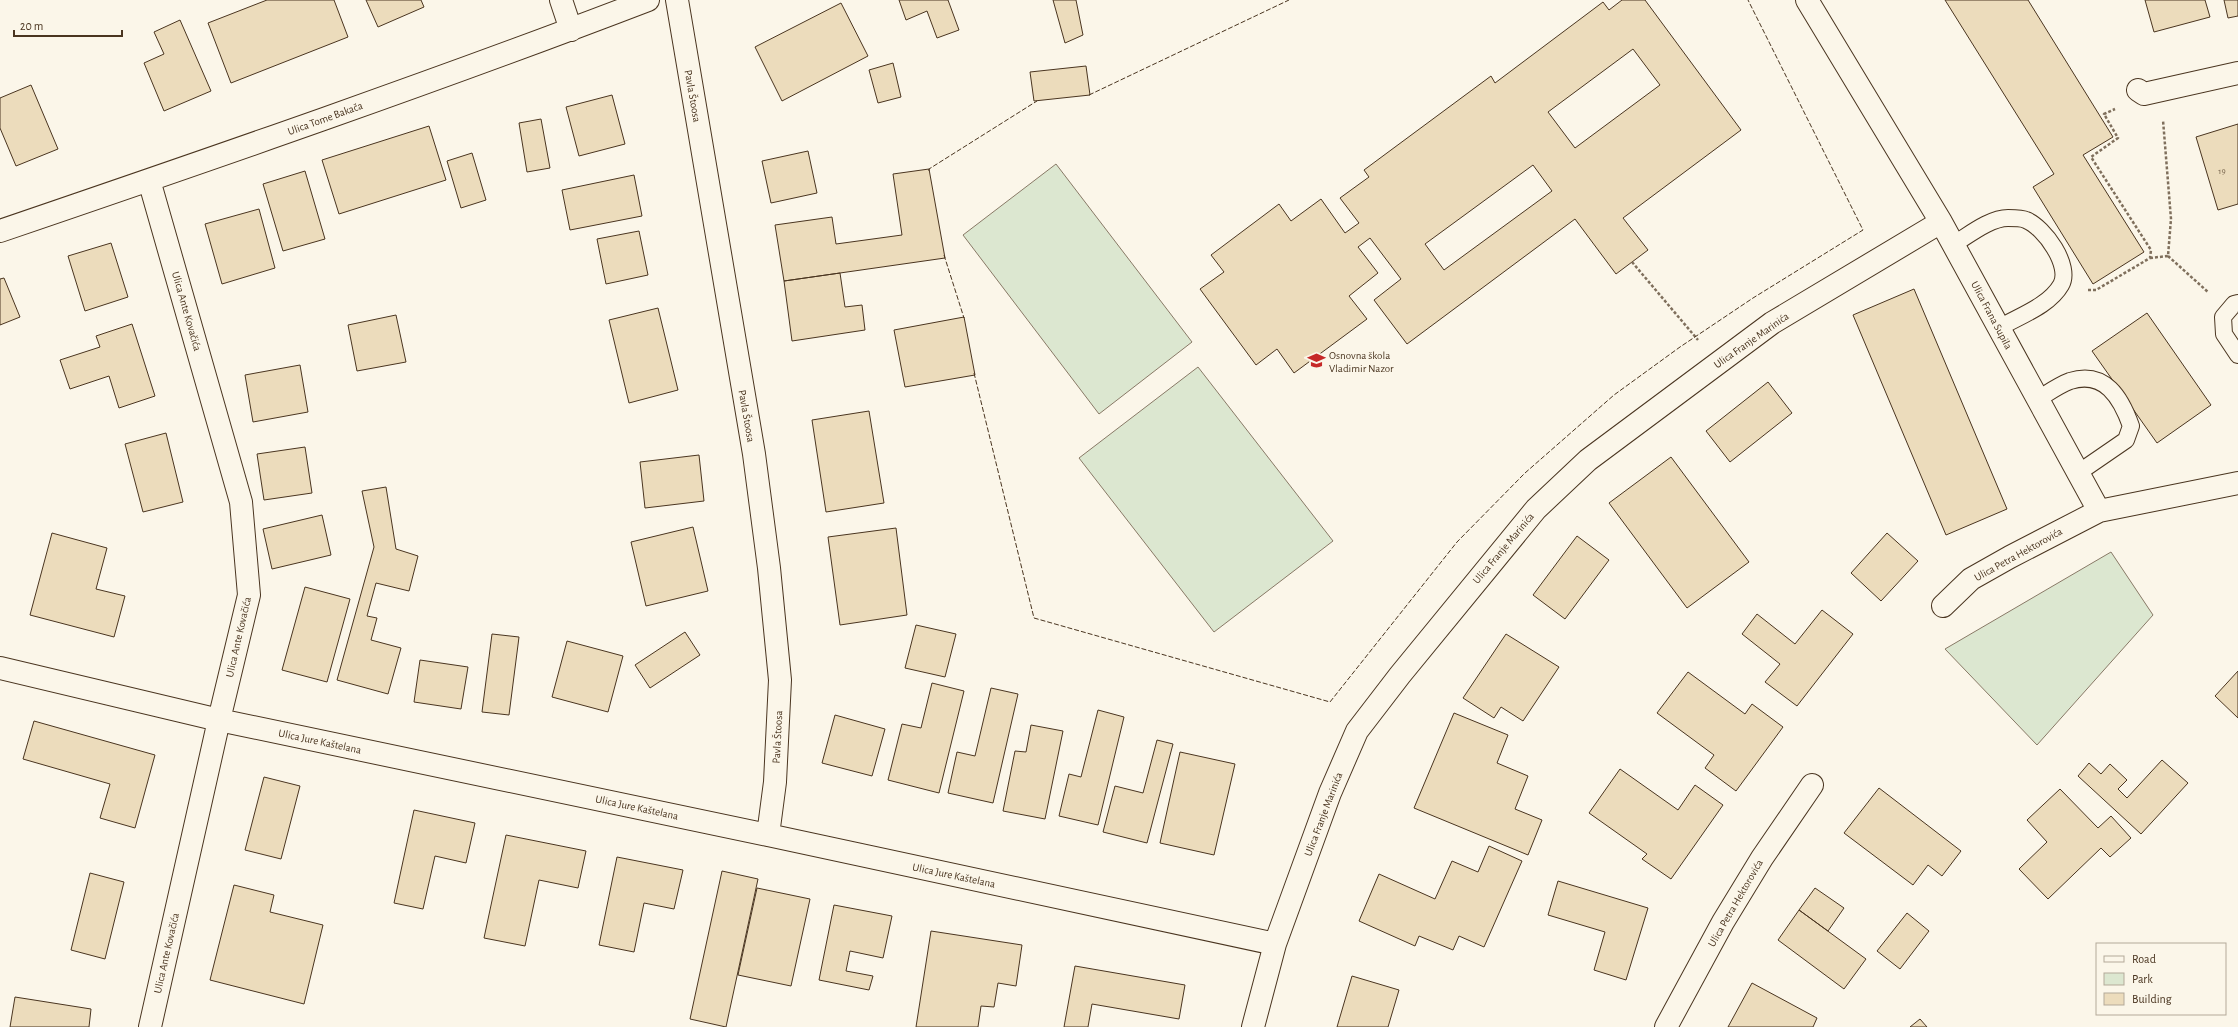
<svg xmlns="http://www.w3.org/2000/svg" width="2238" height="1027" font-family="'Alegreya Sans',sans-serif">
<rect width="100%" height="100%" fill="#fbf6e9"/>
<!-- green -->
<path fill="#dce7d0" stroke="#887966" d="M1056,164L1192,342L1099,414L963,235Z
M1198,367L1333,541L1214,632L1079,458Z
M2111,552L2153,615L2037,745L1945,649Z"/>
<!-- building -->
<path fill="#ecdcbc" stroke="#4a3520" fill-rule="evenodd" d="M267,0H334L348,37L231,83L208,23Z
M366,0H421L424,7L378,27Z
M899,0H948L959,30L937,38L927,11L906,20Z
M1053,0H1076L1083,35L1065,43Z
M1622,0H1645L1741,130L1623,218L1648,250L1616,274L1575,219L1407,344L1374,300L1401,279L1370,238L1358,247L1378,273L1349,296L1367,319L1294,373L1277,349L1256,365L1200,289L1224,272L1211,255L1279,204L1291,221L1321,199L1345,233L1359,223L1340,198L1369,177L1364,170L1491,76L1495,83L1603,2L1609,10ZM1633,49L1660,85L1575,148L1548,112ZM1533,165L1552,191L1444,270L1425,244Z
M1945,0H2028L2113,137L2083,155L2144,252L2093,284L2033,187L2054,174Z
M2145,0H2205L2210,17L2154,32Z
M2224,0H2238V16L2228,18Z
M841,3L868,56L782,101L755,47Z
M180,20L211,91L164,111L144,63L164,54L154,32Z
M893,63L901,97L878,103L869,70Z
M1086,66L1090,95L1034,101L1030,72Z
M31,85L58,149L16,166L0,128V98Z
M612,95L625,144L579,156L566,107Z
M541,119L550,168L527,172L519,123Z
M2238,124V204L2218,210L2196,137Z
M429,126L446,180L339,214L322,160Z
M808,151L817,193L771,203L762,161Z
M472,153L486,200L461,208L447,161Z
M929,169L945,258L784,281L775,225L832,217L836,244L902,235L893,174Z
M305,171L325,239L283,251L263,184Z
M634,175L642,216L570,230L562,190Z
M259,209L275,268L222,284L205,224Z
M639,231L648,275L606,284L597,239Z
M111,243L128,297L85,311L68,256Z
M840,273L845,307L862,305L865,330L792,341L784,281Z
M4,278L20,317L0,325V279Z
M1914,289L2007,509L1946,535L1853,315Z
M658,308L678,390L629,403L609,320Z
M2147,313L2211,405L2157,443L2092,351Z
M396,315L406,362L357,371L348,325Z
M964,317L975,375L905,387L894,330Z
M132,324L155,396L119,408L109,376L70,389L60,360L100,347L96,336Z
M300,365L308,412L253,422L245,375Z
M1768,382L1792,413L1730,462L1706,431Z
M869,411L884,503L826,512L812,420Z
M166,433L183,502L143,512L125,444Z
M305,447L312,493L264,500L257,454Z
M699,455L704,501L645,508L640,462Z
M1671,457L1749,562L1687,608L1609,503Z
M386,487L396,549L418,556L409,591L376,583L367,616L377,618L371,640L401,648L388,694L337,680L374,547L362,491Z
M322,515L331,555L272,569L263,529Z
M693,527L708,591L646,606L631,542Z
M896,528L907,615L840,625L828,537Z
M52,533L107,548L96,589L125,596L114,637L30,615Z
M1887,533L1918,561L1881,601L1851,573Z
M1577,536L1609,560L1565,619L1533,595Z
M305,587L350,599L327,682L282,670Z
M1822,610L1853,634L1797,706L1765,682L1780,664L1742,634L1757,614L1795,644Z
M916,625L956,634L945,677L905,668Z
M685,632L700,655L650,688L635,665Z
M492,634L519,637L509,715L482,712Z
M1506,634L1559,667L1523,721L1501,707L1494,718L1463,698Z
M567,641L623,656L608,712L552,697Z
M420,660L468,667L461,709L414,702Z
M2238,671V718L2215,696Z
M1688,672L1745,714L1752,704L1783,727L1736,791L1705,768L1714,755L1657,713Z
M932,683L964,691L939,793L888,780L902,724L921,728Z
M991,688L1018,694L993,803L948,793L957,752L975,756Z
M1098,710L1124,717L1098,825L1059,816L1069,774L1081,777Z
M1454,713L1508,735L1497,763L1528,776L1515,809L1542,820L1528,855L1414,808Z
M835,715L885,729L872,776L822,763Z
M34,721L155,755L135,828L100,818L110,784L23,759Z
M1031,725L1063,731L1045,819L1003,811L1015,751L1026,752Z
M1157,740L1173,744L1147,843L1103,832L1115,786L1143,793Z
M1180,752L1235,764L1214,855L1160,843Z
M2162,760L2188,783L2141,834L2078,776L2089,763L2101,774L2110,764L2127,780L2118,789L2127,798Z
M1620,769L1678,810L1695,785L1723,805L1671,879L1642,859L1647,854L1589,813Z
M264,777L300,786L281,859L245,850Z
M1879,788L1961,851L1942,876L1928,865L1913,885L1844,833Z
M2060,789L2098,828L2111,816L2131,838L2110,857L2101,848L2048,899L2019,869L2047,842L2027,820Z
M414,810L475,823L466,863L435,856L423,909L394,903Z
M506,835L586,851L578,888L539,880L525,946L484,938Z
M1489,846L1522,861L1484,947L1459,936L1453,950L1419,936L1415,946L1359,921L1379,874L1435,899L1452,861L1478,872Z
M617,857L683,870L674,909L644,903L634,952L599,945Z
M722,871L758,879L726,1027L690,1019Z
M90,873L124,882L105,959L71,950Z
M1558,881L1648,908L1626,980L1594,970L1605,932L1548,915Z
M234,885L274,895L270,912L323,925L304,1004L210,980Z
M757,888L810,899L791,986L738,975Z
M1815,888L1844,908L1828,931L1799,910Z
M834,905L892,916L883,958L850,951L846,971L873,976L869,990L819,980Z
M1799,910L1866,959L1844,989L1778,940Z
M1907,913L1929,931L1900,969L1877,951Z
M931,931L1022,945L1016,986L998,983L994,1007L981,1006L978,1027H916Z
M1075,966L1185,985L1179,1019L1092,1004L1088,1027H1064Z
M1352,976L1399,990L1388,1027H1337Z
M1752,983L1817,1018L1813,1027H1728Z
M15,997L91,1009L89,1027H10Z
M1920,1019L1927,1027H1910Z"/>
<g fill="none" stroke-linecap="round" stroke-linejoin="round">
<defs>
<path id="service" d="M1954,244C1969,235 1990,218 2008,218C2013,218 2022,218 2026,220C2044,227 2072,266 2061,285C2049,306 2019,316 1999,328
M2238,303L2234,304L2223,317L2224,334L2238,355
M2038,399C2048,393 2059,385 2070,381C2105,370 2121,398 2131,426L2126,440L2078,473"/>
<path id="minor" d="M561,0L571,30
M677,0L754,454L769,568L780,680L775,782L768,835
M1807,0L1941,222L2099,511L2238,483
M2138,90L2144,94L2238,73
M149,180L241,502L249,595L219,720L150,1027
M0,231C217,157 434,82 648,0
M1943,606L1971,579L2010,557L2099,511
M0,668L219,720L768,835L1275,944
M1253,1027L1275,944L1330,793L1357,731L1400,675L1536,509L1588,460L1772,323L1941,222
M1666,1027L1723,922L1762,858L1812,785"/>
</defs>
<!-- service casing -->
<use href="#service" stroke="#4a3520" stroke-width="18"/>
<!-- minor casing -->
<use href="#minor" stroke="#4a3520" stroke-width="24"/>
<!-- path -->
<path stroke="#7f6f5c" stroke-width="2.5" stroke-dasharray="3 2" stroke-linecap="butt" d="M2168,256L2208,292
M2150,258L2168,256L2171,219L2163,120
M1632,262L1698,340
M2088,290H2096L2150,258L2151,250L2091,157L2118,138L2104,114L2115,109"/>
<!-- service -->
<use href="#service" stroke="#fbf6e9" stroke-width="16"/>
<!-- minor -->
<use href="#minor" stroke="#fbf6e9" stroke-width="22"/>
<!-- fence -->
<path stroke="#4a3520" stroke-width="1" stroke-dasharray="5 2" stroke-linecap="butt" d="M1089,95L1289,0
M929,171V169L1037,101
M944,255L964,318
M974,373L1034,618L1330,702L1457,542L1525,473L1614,395L1680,347L1753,298L1863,230L1748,0"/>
</g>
<!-- icons -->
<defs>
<symbol id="school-bare" viewBox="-9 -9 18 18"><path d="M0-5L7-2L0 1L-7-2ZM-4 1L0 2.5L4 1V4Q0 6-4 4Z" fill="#c62828" stroke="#fbf6e9" stroke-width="2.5" paint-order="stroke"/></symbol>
</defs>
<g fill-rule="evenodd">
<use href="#school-bare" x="1304" y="348" width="25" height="25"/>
</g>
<g text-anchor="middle" stroke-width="3" stroke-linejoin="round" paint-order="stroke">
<!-- number labels -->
<g font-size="9" fill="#725f47">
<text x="2222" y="174">19</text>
</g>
<!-- street labels -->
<g font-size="11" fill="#4a3520" stroke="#fbf6e9">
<text transform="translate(693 96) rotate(80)" y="4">Pavla Štoosa</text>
<text transform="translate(325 118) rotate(-20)" y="4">Ulica Tome Bakača</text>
<text transform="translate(187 311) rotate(74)" y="4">Ulica Ante Kovačića</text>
<text transform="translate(1992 315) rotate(62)" y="4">Ulica Frana Supila</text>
<text transform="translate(1751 340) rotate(-35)" y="4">Ulica Franje Marinića</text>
<text transform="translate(747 416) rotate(80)" y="4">Pavla Štoosa</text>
<text transform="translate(1503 548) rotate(-50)" y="4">Ulica Franje Marinića</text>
<text transform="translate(2018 554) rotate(-29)" y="4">Ulica Petra Hektorovića</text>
<text transform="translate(238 637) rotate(-77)" y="4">Ulica Ante Kovačića</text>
<text transform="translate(777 737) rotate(-87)" y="4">Pavla Štoosa</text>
<text transform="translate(320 741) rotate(12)" y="4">Ulica Jure Kaštelana</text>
<text transform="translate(637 807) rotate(12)" y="4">Ulica Jure Kaštelana</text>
<text transform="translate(1323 814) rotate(-69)" y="4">Ulica Franje Marinića</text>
<text transform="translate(954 875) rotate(12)" y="4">Ulica Jure Kaštelana</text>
<text transform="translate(1735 903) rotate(-60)" y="4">Ulica Petra Hektorovića</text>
<text transform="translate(166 953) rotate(-77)" y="4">Ulica Ante Kovačića</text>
</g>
<!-- poi labels -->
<g font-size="11" fill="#4a3520" stroke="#fbf6e9" text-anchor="start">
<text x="1329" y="359">Osnovna škola<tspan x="1329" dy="13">Vladimir Nazor</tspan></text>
</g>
</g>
<!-- legend -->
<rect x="2096" y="943" width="130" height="72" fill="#fbf6e9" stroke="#b4a999"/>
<rect x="2104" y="956" width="20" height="6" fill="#fbf6e9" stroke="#b4a999"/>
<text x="2132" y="963" font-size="12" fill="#4a3520">Road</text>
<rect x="2104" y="973" width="20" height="12" fill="#dce7d0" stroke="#b4a999"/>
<text x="2132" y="983" font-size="12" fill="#4a3520">Park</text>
<rect x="2104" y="993" width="20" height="12" fill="#ecdcbc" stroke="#b4a999"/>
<text x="2132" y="1003" font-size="12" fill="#4a3520">Building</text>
<!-- scale -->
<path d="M14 30v6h108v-6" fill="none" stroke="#4a3520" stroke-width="2"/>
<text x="20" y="30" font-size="12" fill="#4a3520" stroke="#fbf6e9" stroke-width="3" paint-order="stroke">20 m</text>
</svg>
